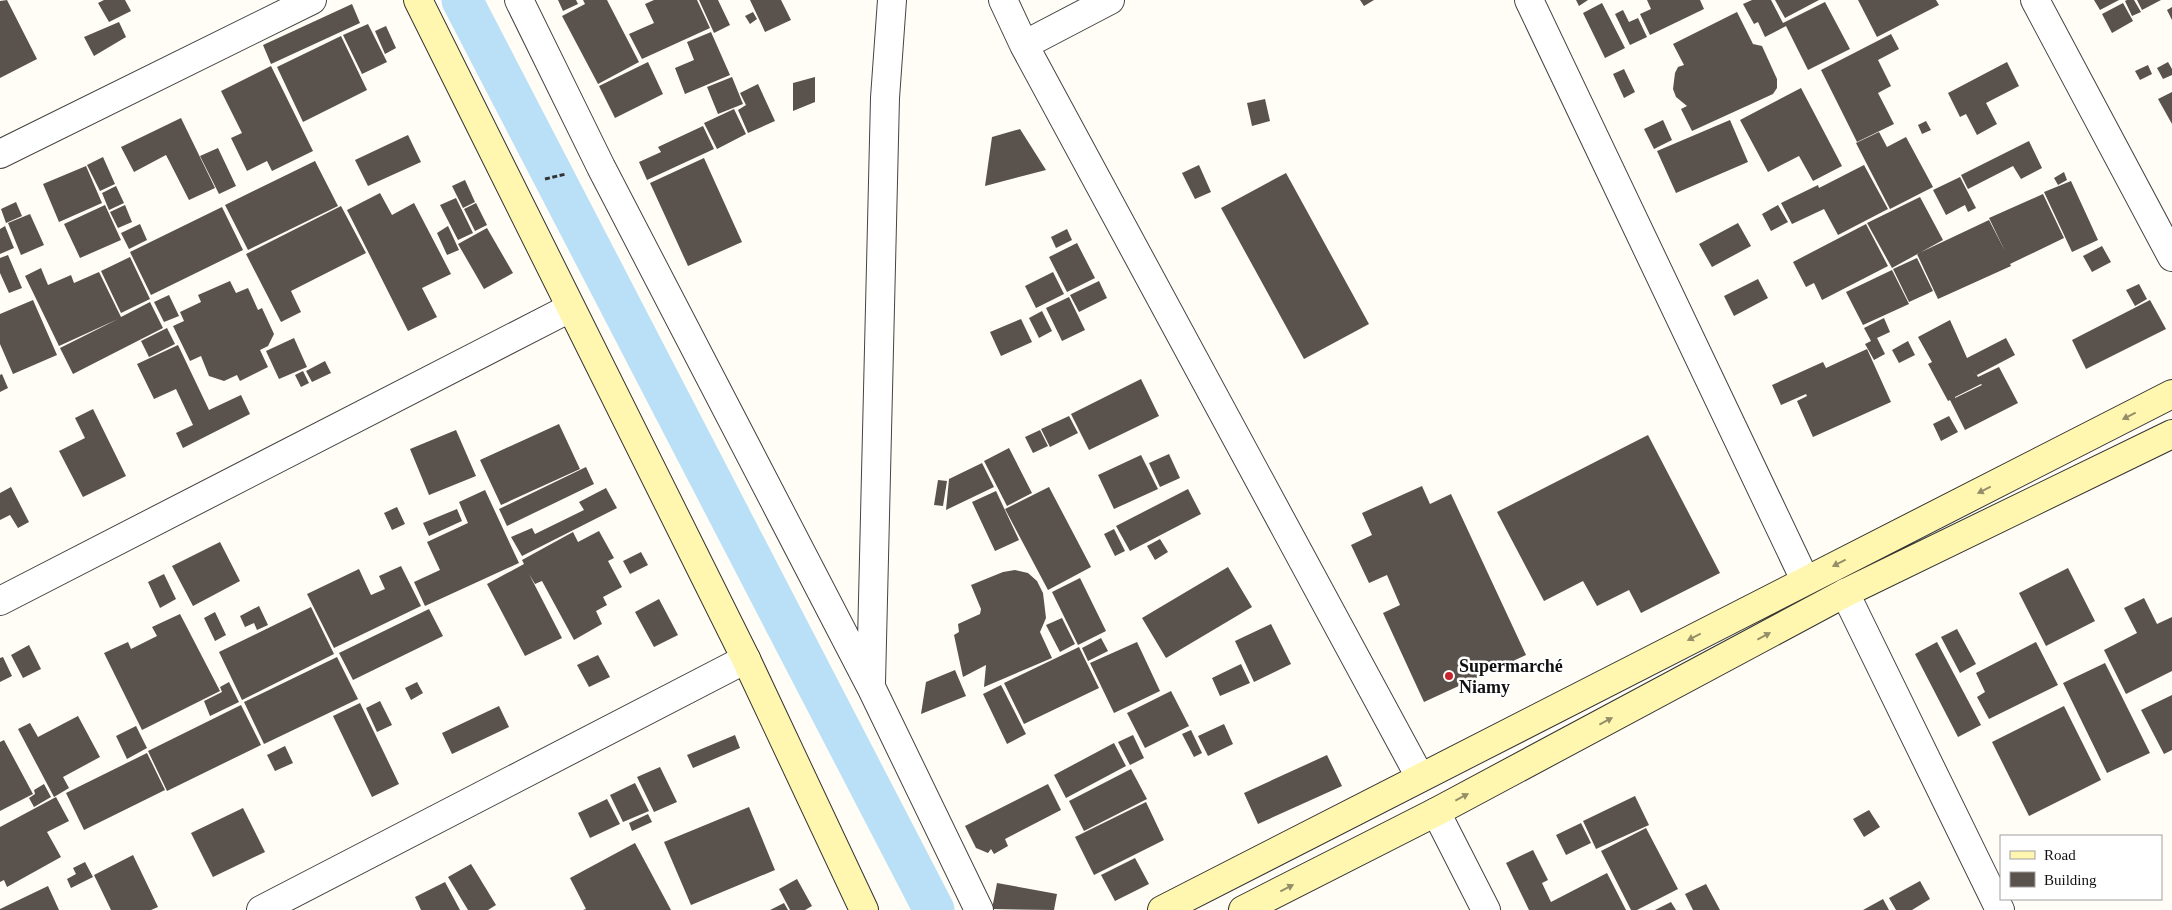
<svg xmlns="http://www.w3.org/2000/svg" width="2172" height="910" font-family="Georgia,serif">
<rect width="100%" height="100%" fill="#fffdf5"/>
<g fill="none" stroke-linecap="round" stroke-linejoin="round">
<!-- canal -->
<path stroke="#b9e0f7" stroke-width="41" d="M462,0L934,910"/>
</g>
<!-- building -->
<path fill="#5a524d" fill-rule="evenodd" d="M7,0L37,59L0,78V1Z
M104,0H125L131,11L109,22L98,3Z
M558,0H576L578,4L563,11Z
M583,0H607L639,62L598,84L562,16L585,4Z
M654,0H697L710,28L642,59L629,34L654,23L645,4Z
M699,0H718L730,25L714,33Z
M750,0H781L791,20L765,32Z
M1360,0H1374L1364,6Z
M1576,0H1588L1579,6Z
M1647,0H1700L1704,9L1650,35L1640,14L1651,9Z
M1752,0H1771L1783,23L1825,2L1850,49L1808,70L1786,26L1765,37L1758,22L1754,24L1743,4Z
M1775,0H1819L1785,18Z
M1858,0H1936L1939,5L1877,37Z
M2094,0H2119L2100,10Z
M2127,0H2134L2141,12L2132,16L2125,1Z
M2137,0H2161L2142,10Z
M1602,3L1625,48L1605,58L1583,13Z
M2123,3L2133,21L2112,33L2102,14Z
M352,4L360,23L271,64L263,45Z
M2172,7V20L2167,10Z
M1623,10L1629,22L1638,18L1647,37L1630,45L1615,14Z
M753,12L757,19L750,24L745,16Z
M1737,12L1753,44L1762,46L1777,79V88L1773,94L1692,131L1681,109L1687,106L1676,97L1673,89L1675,73L1678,67L1684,65L1673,44Z
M119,22L126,37L94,56L84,37Z
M368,24L387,62L362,74L343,35Z
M386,26L396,48L385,54L375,31Z
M711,32L730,75L685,94L675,68L694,60L687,42Z
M1891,34L1899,49L1878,60L1891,86L1878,93L1894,124L1857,142L1821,70Z
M341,36L367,90L303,122L277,67Z
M648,62L663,94L615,118L599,86Z
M2007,62L2019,86L1986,103L1997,124L1977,135L1966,114L1960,117L1948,93Z
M2168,62L2172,69V75L2163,79L2157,68Z
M2148,65L2152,74L2140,80L2135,71Z
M271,66L313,151L272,171L267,161L247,171L231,138L242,133L221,91Z
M1624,69L1635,92L1624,98L1613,74Z
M732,77L743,104L718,114L707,87Z
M815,77V102L793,111V83Z
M758,84L775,121L748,133L738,110L746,105L740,93Z
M1801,88L1842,166L1813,181L1799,156L1768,172L1740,120Z
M2172,92V124L2158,99Z
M1265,99L1270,121L1252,126L1247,103Z
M734,109L746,134L717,149L704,123Z
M181,118L215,188L189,200L166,155L134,172L121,147Z
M1663,120L1672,140L1654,149L1644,129Z
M1730,120L1748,162L1676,193L1657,151Z
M1926,121L1931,130L1922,134L1918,125Z
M703,126L714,149L647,180L639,162L661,152L658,147Z
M1020,129L1046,170L985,186L992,137Z
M1879,132L1887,147L1906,137L1933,187L1890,209L1856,143Z
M408,135L421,162L368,186L355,160Z
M2029,141L2042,168L2021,179L2013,166L1968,189L1961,175Z
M218,148L236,186L219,194L200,156Z
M103,157L115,184L100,191L87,165Z
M704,158L742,242L688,266L650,183Z
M315,161L338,206L248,250L225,205Z
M1199,165L1211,192L1195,199L1182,173Z
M1864,165L1888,209L1838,235L1824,209L1792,224L1781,203L1818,185L1819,188Z
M86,166L102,203L59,222L43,184Z
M2064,172L2067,180L2058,185L2054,178Z
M1286,173L1369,324L1304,359L1221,208Z
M1960,177L1976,208L1968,212L1965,205L1946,215L1933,190Z
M465,180L475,202L463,208L452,186Z
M2071,181L2098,240L2072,252L2044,192Z
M116,186L124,203L109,210L102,193Z
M380,193L392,215L414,203L451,274L422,288L437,317L408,331L347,210Z
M2043,194L2064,238L2010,264L2011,266L1938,299L1917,254L1989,220L2005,251L1989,218Z
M1920,197L1943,240L1892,268L1867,223Z
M456,198L473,233L458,240L440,205Z
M16,202L22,216L6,223L1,209Z
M476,203L487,225L475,231L464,209Z
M105,205L121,240L80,258L64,224Z
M125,205L132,222L118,228L110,212Z
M1778,205L1788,222L1771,231L1762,214Z
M341,206L366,253L291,291L301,312L281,322L246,254Z
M222,207L243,250L151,295L130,252Z
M30,214L44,245L21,255L8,223Z
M1738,223L1751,246L1712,267L1699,244Z
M140,224L147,240L129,249L121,233Z
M1866,224L1888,266L1822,300L1814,283L1806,287L1793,262Z
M5,226L14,248L0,254V229Z
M448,226L459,250L447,255L437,233Z
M487,228L513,273L484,289L458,244Z
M1067,229L1072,240L1056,248L1051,237Z
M1077,243L1095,278L1067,292L1049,257Z
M2102,246L2111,262L2092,272L2083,256Z
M8,255L22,288L9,293L0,273V258Z
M130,257L150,299L121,313L101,271Z
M1917,258L1933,291L1909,302L1893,269Z
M41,268L48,285L71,275L74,283L99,272L121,317L150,302L163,328L73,374L60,348L118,319L59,346L25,276Z
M1892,270L1909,304L1863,325L1846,292Z
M1053,272L1064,294L1036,308L1025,286Z
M1758,279L1768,298L1734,316L1724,296Z
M230,281L236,293L248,288L258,310L262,308L274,334L268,346L260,350L268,367L240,381L237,375L224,381L209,376L201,356L190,361L173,326L184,321L180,312L201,302L198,295Z
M1099,281L1107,298L1079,312L1070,295Z
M2139,284L2147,299L2135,306L2126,290Z
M169,295L179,316L164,322L154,302Z
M1069,297L1085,330L1062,341L1046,308Z
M33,300L57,355L13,374L0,344V314Z
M2150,300L2166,329L2086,369L2072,340Z
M1042,311L1052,331L1039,338L1029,318Z
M1884,318L1890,332L1877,338L1885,354L1874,360L1865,344L1871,341L1864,328Z
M1021,319L1032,342L1001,356L990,332Z
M1950,320L1967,358L2006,338L2015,355L1977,375L1973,368L1978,377L1999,367L2018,403L1965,430L1950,400L1948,401L1928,364L1932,362L1918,337ZM1981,384L1982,385L1955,398V397Z
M167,328L175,344L149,357L141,341Z
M294,338L307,367L279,379L266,351Z
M1908,341L1915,355L1899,363L1892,350Z
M178,345L209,410L241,395L250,414L183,448L176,433L193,425L176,389L154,399L137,364Z
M1867,349L1891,402L1813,437L1797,401L1807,396L1806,394L1781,405L1772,385L1823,362L1826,368Z
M325,361L331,373L312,382L306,371Z
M303,371L309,383L301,387L295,375Z
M2,374L8,388L0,392V375Z
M1141,379L1159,416L1089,450L1071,414Z
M93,409L126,476L83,497L59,451L85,438L75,418Z
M1069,416L1078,433L1050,447L1041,429Z
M1949,416L1958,432L1941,441L1933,424Z
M559,424L580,469L501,505L480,460Z
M456,430L476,476L429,495L410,449Z
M1040,430L1048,446L1033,453L1025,437Z
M1648,435L1720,573L1641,613L1629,590L1597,606L1583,581L1544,601L1497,512Z
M1009,448L1032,493L1007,506L984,461Z
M1169,454L1180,478L1160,487L1149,463Z
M1141,455L1158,489L1114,509L1098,475Z
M982,463L994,487L946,510L949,479Z
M586,467L594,484L507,526L499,509Z
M938,480L947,481L943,506L934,505Z
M1422,486L1430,504L1451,494L1526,655L1424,702L1383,613L1400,605L1387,575L1369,583L1351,545L1372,535L1362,513Z
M11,487L29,522L18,528L10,515L0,520V493Z
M1049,487L1091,567L1048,590L1005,509Z
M606,488L617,508L522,556L511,537L532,528L535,534L584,510L579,502Z
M1188,489L1201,514L1130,551L1116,526Z
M485,490L519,563L425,606L414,582L440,570L427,542L468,523L459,502Z
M996,491L1019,540L995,551L972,502Z
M397,507L405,524L392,530L384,513Z
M457,509L462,521L429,536L423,523Z
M1114,529L1125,551L1115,556L1104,534Z
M599,531L614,558L608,561L622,587L603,597L607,605L596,611L602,624L574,640L542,581L535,584L529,574L562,638L525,656L487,584L524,564L522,560L573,532L578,542Z
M1160,539L1168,552L1155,560L1147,546Z
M220,542L240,581L193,606L172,566Z
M641,552L648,565L630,574L623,561Z
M401,566L421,606L334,648L307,594L359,569L371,595L385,589L379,576Z
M1228,567L1252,607L1166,658L1142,618Z
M2068,568L2095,621L2046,646L2019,593Z
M1015,570L1028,573L1037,581L1043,593L1046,618L1040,632L1052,658L984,687L986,665L963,677L954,635L959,632L958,624L980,614L981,609L971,585L1003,572Z
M164,574L176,599L160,608L148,582Z
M1080,578L1106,631L1078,645L1052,592Z
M2144,598L2157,624L2172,617V671L2126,694L2104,650L2137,633L2124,608Z
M659,599L678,635L654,647L635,612Z
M259,606L268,625L257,630L254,623L245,627L240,616Z
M311,607L334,654L242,700L219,652Z
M429,609L443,636L353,680L339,653Z
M215,612L226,635L215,641L204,618Z
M180,614L220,691L142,730L104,653L128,642L131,649L157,636L152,627Z
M1062,618L1075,644L1060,652L1046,625Z
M1271,624L1291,664L1254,682L1235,641Z
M1957,629L1976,664L1960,673L1941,637Z
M1101,638L1108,651L1088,661L1082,648Z
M1137,642L1160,691L1114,713L1090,663Z
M1937,642L1981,725L1958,737L1915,654Z
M2036,642L2058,685L1989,719L1977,697L1985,692L1976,673Z
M29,645L41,669L23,678L11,655Z
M1079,647L1099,688L1024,724L1004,683Z
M598,655L610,677L589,687L577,665Z
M3,657L12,676L0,682V658Z
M337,657L358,699L264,744L244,702Z
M2105,663L2150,753L2107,773L2063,683Z
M1241,664L1250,683L1220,696L1212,678Z
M955,670L966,696L921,714L926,682Z
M229,682L239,702L210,716L204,701L222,692L220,687Z
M417,682L423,693L411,700L405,688Z
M1001,685L1026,734L1007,744L983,694Z
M1171,691L1189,726L1145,748L1127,713Z
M2172,695V750L2164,754L2141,710Z
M380,701L392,725L377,732L366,708Z
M360,703L399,784L372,797L333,716Z
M241,705L261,745L167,791L148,751Z
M499,706L509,727L452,754L442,733Z
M2064,706L2101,780L2029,816L1992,742Z
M78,716L100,757L63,777L69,788L54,797L18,729L30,723L38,737Z
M1224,724L1233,744L1208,756L1198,736Z
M136,726L147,748L127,759L116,736Z
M1191,730L1202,753L1194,757L1182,734Z
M735,735L740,748L693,768L687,755Z
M1133,735L1144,758L1130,765L1118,742Z
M4,740L33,794L0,811V742Z
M1114,743L1126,766L1066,798L1054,775Z
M285,746L293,763L275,771L267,755Z
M147,753L165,790L84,830L66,793Z
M1327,755L1342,786L1258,824L1244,793Z
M660,767L677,802L654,812L637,777Z
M1131,769L1147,799L1084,831L1069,801Z
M635,783L649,811L623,822L610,795Z
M44,784L51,797L34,807L29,798L35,794L34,790Z
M1048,784L1061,810L1005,839L1008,846L994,854L991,849L988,853L976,848L965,826Z
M1635,796L1649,825L1596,849L1583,821Z
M56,797L69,821L47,832L61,857L7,887L4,880L0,882V827Z
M607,799L620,824L590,838L578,813Z
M1146,802L1164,840L1094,875L1075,837Z
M749,807L775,870L691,905L664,842Z
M243,808L265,852L213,877L191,833Z
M1869,810L1880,827L1864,837L1853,819Z
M648,814L652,822L632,831L629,823Z
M1581,823L1591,843L1566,855L1556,835Z
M1646,828L1678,889L1637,910H1631L1601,851Z
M635,843L671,910H583L586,909L570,878Z
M1533,850L1548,880L1542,883L1551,902L1607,873L1626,910H1529L1506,863Z
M133,855L158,907L151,910H111L94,875Z
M1135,858L1149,884L1115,901L1101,875Z
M85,862L93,877L71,888L67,879L76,874L73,868Z
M471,864L496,905L488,910H468L448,877Z
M797,879L812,906L805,910H790L779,889Z
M1920,881L1930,899L1912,910H1896L1889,898Z
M445,882L460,910H421L415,897Z
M997,883L1057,894L1054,910L992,909Z
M1706,884L1720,910H1693L1685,894Z
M48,886L59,910H0V909Z
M1883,899L1889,910H1863Z
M1671,902L1676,910H1655Z
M784,903L788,910H770Z"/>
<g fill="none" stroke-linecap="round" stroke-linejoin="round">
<defs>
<path id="street" d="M519,0L601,167L871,687L979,910
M1003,0L1024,45L1420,777
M1529,0L1805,580
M2035,0L2172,257
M1024,45L1110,0
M0,154L312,0
M1845,593L2000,910
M0,601L570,308
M871,683L885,98L892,0
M1436,812L1486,910
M261,910L746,659"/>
<path id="secondary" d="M418,0L746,659L864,910
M1162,910L2172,394
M1243,910L1436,812L1845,593L2172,434"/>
</defs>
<!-- street casing -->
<use href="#street" stroke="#444" stroke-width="30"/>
<!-- secondary casing -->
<use href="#secondary" stroke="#333" stroke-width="30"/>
<!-- path -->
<path stroke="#333" stroke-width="3" stroke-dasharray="5 2.5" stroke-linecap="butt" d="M545,179L566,174"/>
<!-- street -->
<use href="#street" stroke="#fff" stroke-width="28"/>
<!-- secondary -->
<use href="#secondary" stroke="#fff6b0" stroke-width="28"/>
</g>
<!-- one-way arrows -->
<defs><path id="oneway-solid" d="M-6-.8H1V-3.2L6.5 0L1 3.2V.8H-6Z" transform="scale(1.25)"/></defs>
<g fill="#948f68">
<use href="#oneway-solid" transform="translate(2129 416) rotate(153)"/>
<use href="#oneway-solid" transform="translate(1984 490) rotate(153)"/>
<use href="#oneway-solid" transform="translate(1839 563) rotate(153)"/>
<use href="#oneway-solid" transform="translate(1764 636) rotate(-28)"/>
<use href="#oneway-solid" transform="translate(1694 637) rotate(153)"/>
<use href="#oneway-solid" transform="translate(1606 721) rotate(-28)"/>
<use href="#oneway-solid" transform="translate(1462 797) rotate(-28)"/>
<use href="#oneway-solid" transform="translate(1287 888) rotate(-27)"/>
</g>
<!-- markers -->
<circle fill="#c4262e" stroke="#fff" stroke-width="2" cx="1449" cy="676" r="5"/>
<g text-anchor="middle" stroke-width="5" stroke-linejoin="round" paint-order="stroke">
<!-- poi labels -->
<g font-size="18" font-weight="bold" fill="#111" stroke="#fff" text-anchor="start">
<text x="1459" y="672">Supermarché<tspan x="1459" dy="21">Niamy</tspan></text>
</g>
</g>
<!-- legend -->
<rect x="2000" y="835" width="162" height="65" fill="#ffffff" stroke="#a0a0a0"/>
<rect x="2010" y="851" width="25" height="8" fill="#fff6b0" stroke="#a0a0a0"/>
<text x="2044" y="860" font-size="15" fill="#111111">Road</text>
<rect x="2010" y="872" width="25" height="15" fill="#5a524d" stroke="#a0a0a0"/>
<text x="2044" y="885" font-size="15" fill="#111111">Building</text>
</svg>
